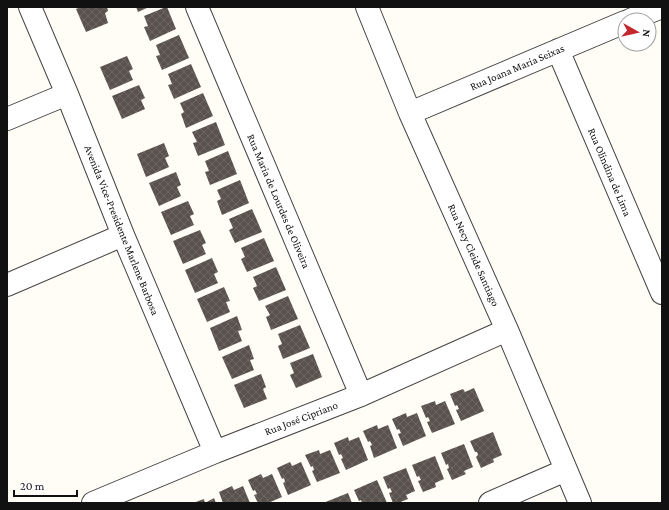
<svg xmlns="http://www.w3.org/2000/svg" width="669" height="510" font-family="'Crimson Pro',serif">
<defs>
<pattern id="building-cross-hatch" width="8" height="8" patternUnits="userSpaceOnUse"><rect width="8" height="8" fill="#5a524d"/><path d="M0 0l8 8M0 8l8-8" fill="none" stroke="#6d6662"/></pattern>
</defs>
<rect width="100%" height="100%" fill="#fffdf5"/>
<!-- building -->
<path fill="url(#building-cross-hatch)" d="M81,7H107L108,11L105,13L108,23L86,32L76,9Z
M136,7H149L138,12Z
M166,7H167L176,29L150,41L144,27L148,26L144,16Z
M179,35L189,58L162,70L156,56L160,55L156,45Z
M127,56L133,69L129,71L133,80L110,90L100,67Z
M191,64L201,87L174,99L168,85L172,84L168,74Z
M139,85L145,98L141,100L145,109L122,119L112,96Z
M203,93L213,116L186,128L181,114L184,112L180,103Z
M216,122L225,145L198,156L193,143L197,142L192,132Z
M164,143L169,156L165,158L169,167L146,177L137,154Z
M228,151L237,174L210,185L205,172L209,171L205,161Z
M176,172L181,185L177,187L181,196L159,206L149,183Z
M240,180L249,203L222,215L217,201L221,199L217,190Z
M188,201L194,214L190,216L194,225L171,235L161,212Z
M252,209L262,232L235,243L229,230L233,228L229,219Z
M200,230L206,243L202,245L206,254L183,264L173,241Z
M264,238L274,261L247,272L241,259L245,257L241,248Z
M212,258L218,272L214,274L218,283L195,293L185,270Z
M276,267L286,290L259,301L253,288L257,286L253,277Z
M224,287L230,301L226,302L230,312L207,322L197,299Z
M288,296L298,319L271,330L266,317L270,315L265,306Z
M237,316L242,330L238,331L242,341L219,351L210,328Z
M300,325L310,348L283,359L278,346L282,344L278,334Z
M249,345L254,359L250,360L254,370L232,379L222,357Z
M313,354L322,377L296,388L290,375L294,373L290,363Z
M261,374L266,387L263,389L267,399L244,408L234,385Z
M474,388L484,411L461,421L456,410L459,409L457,405L455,406L450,394L463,389L465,392Z
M435,401L436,405L445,401L455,424L432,433L427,422L430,421L428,417L426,418L421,406Z
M406,413L407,417L417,413L426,436L403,446L398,434L401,433L399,429L397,430L392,419Z
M377,425L378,429L388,425L397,448L374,458L370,446L372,445L370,441L368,442L363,431Z
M493,432L502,455L493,459L494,462L481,468L476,457L478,455L477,452H475L470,441Z
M348,437L349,441L359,437L368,460L346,470L341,459L343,458L341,454L339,455L334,443Z
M464,444L473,467L464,471L466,474L452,480L447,469L449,468L448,464L446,465L441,453Z
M319,450L320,454L330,450L340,473L317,482L312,471L314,470L313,466L311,467L305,455Z
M435,456L444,479L435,483L436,487L423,492L418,481L421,480L419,476L417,477L412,465Z
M290,462L292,466L301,462L311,485L288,495L283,483L285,482L284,478L282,479L277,468Z
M406,468L415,491L406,495L408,499L398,503H393L389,493L392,492L390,488L388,489L383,477Z
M261,474L263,478L272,474L282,497L268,503H258L254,495L257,494L255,490L253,491L248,480Z
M377,480L387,503H362L361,500L359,501L354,490Z
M232,486L234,490L243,486L250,503H223L219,492Z
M348,493L352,503H323Z
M214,498L216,503H193L204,499L205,503Z"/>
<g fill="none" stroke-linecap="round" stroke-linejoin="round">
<defs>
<path id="minor" d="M30,7L67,94L123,235L215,452
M197,7L361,395
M367,7L410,113L507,330L580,503
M630,20L662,7
M558,50L662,293
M410,113L625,22
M7,119L67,94
M7,285L123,235
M93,503L215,452L361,395L507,330
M490,503L566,470"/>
</defs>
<!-- minor casing -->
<use href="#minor" stroke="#444" stroke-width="24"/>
<!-- minor -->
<use href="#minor" stroke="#fff" stroke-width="22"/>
</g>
<g text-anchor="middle" stroke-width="4" stroke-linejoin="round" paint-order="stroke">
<!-- street labels -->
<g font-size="11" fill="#111" stroke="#fff">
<text transform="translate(517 67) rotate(-23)" y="4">Rua Joana Maria Seixas</text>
<text transform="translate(610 172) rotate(67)" y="4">Rua Olindina de Lima</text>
<text transform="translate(279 201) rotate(67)" y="4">Rua Maria de Lourdes de Oliveira</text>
<text transform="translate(122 230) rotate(68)" y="4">Avenida Vice-Presidente Marlene Barbosa</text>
<text transform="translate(474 255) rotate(66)" y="4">Rua Necy Cleide Santiago</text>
<text transform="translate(301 418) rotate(-21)" y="4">Rua José Cipriano</text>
</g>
</g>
<!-- border -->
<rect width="669" height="510" fill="none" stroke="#111111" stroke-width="16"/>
<!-- north arrow -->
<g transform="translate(637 32) rotate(98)"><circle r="19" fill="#ffffff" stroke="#a0a0a0"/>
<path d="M0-3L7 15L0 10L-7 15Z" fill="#c4262e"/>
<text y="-6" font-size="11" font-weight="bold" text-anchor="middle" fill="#111111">N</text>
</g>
<!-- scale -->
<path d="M14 490v6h63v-6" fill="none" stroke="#111111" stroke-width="2"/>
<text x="20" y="490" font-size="12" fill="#111111" stroke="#ffffff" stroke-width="3" paint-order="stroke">20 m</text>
</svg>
